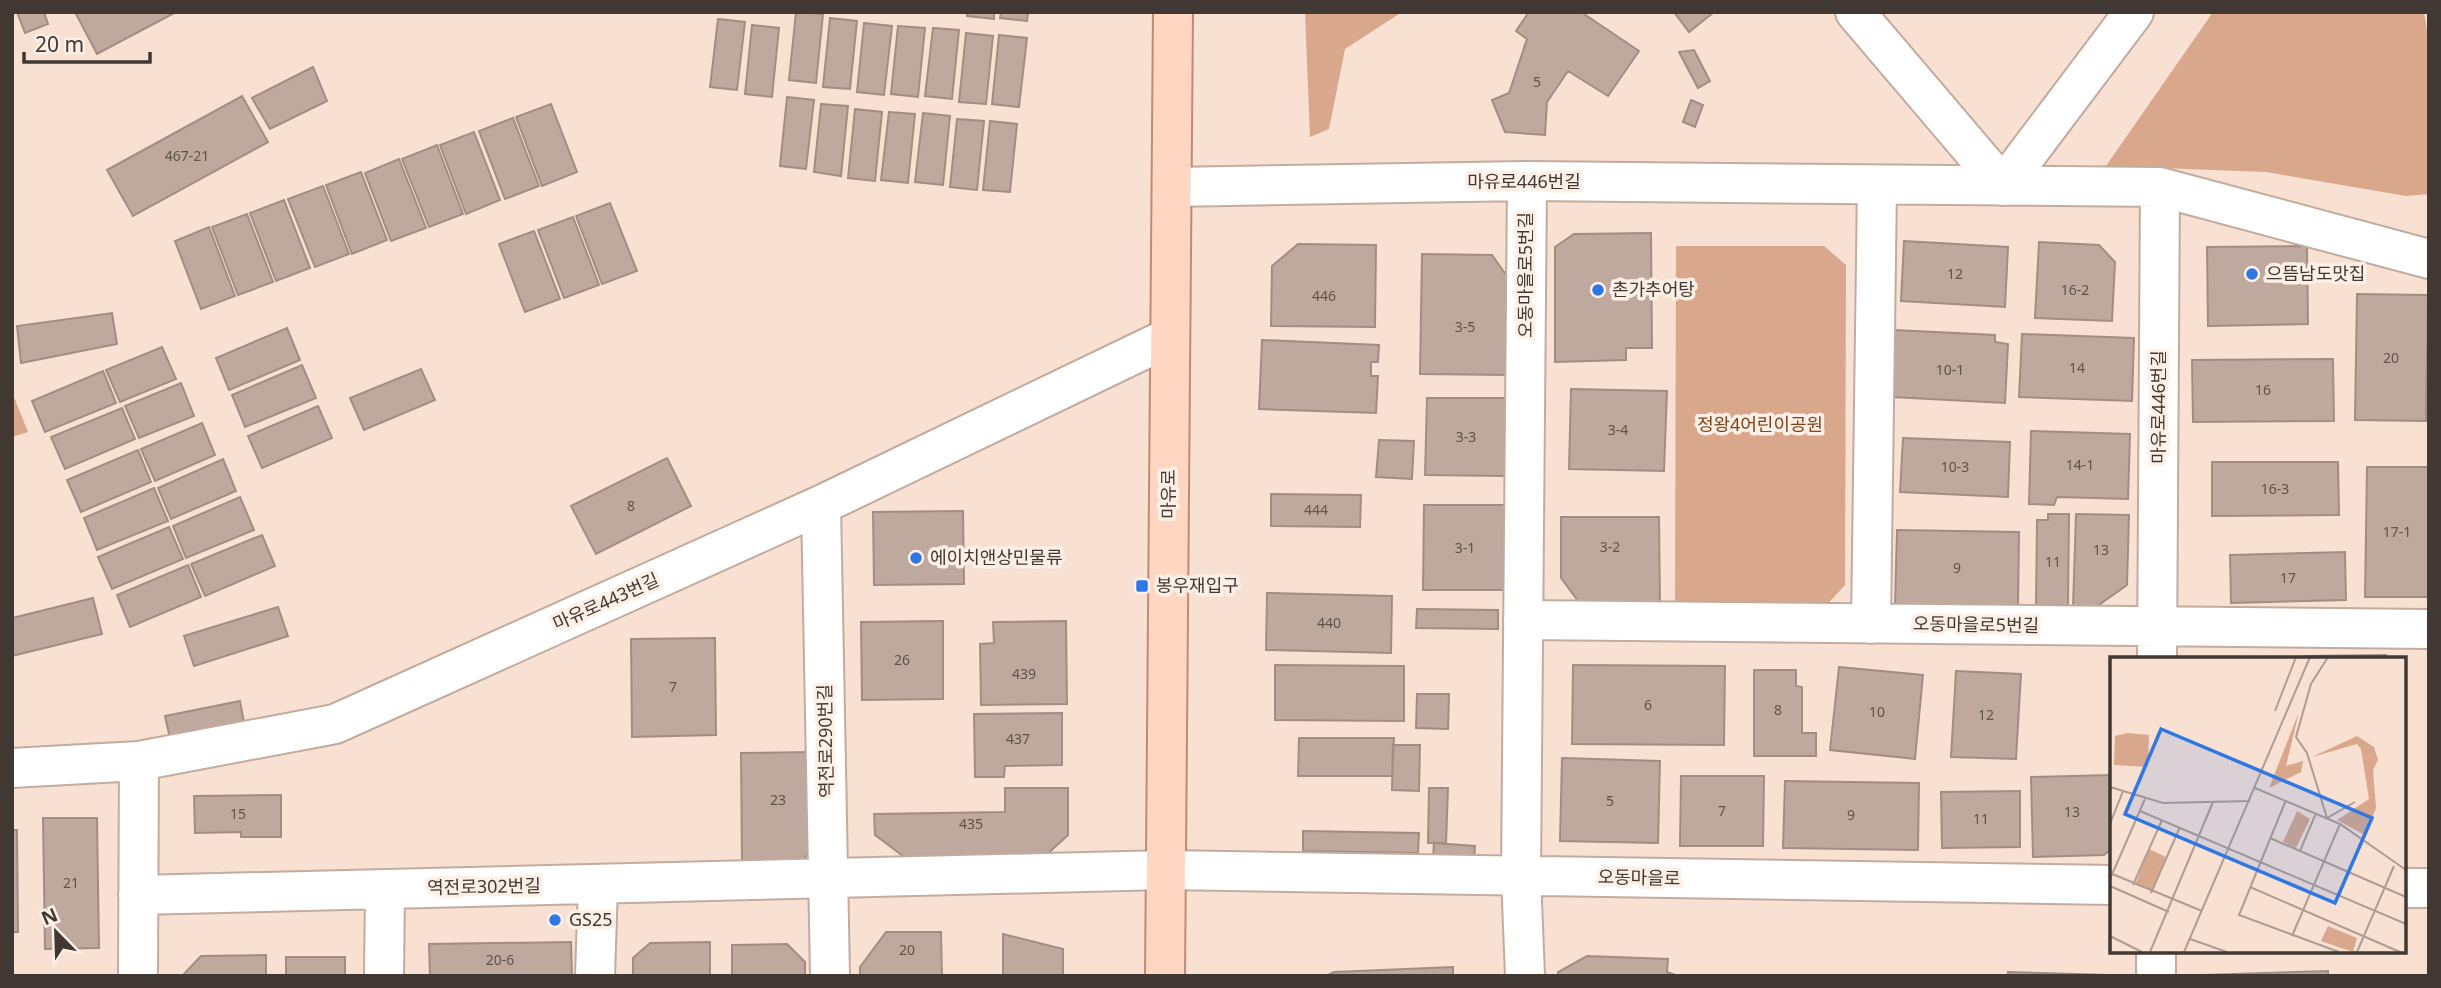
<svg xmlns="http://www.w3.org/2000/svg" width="2441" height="988" font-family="'Noto Sans','Noto Sans KR',sans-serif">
<rect width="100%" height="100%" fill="#f8e0d3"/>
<!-- green -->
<path fill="#d9a78c" d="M1305,12H1402L1345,49L1329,129L1310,137Z
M2213,12H2424L2429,43V194L2406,196L2266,172L2106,166Z
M1676,246H1824L1846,265L1845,585L1824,608H1675Z
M12,392L28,432L12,437Z"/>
<!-- building -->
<path fill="#bfa89d" stroke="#a38d82" stroke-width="2" d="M17,12H44L48,24L25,33Z
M75,12H176L97,54Z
M796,12L823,14L816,83L789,80Z
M967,12H994V19L967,16Z
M1001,12H1028L1027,21L1000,18Z
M1529,12H1581L1639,51L1608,96L1568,71L1547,102L1545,135L1505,132L1492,100L1509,93L1527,39L1516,31Z
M1674,12H1714L1689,32Z
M830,18L857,21L850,89L823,87Z
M718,19L745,22L737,90L710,87Z
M864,23L892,26L884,95L857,92Z
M752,25L779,28L772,97L745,94Z
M898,26L925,28L918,97L891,94Z
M933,28L959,30L952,99L925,96Z
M966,33L993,36L986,104L959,102Z
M999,35L1027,38L1019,107L992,104Z
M1694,50L1710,81L1698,88L1679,52Z
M313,67L327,101L270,129L252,98Z
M242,96L268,142L133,216L107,170Z
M787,97L814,100L806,169L780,166Z
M1691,100L1703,105L1695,127L1683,122Z
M551,104L577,172L542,186L516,117Z
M821,104L848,106L841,176L814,172Z
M855,109L882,112L875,181L848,178Z
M889,112L915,114L908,183L881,180Z
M923,113L950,116L943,185L915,182Z
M513,118L539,186L505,199L479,131Z
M957,119L984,121L977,190L950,187Z
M990,121L1017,124L1010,192L983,190Z
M474,132L500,200L466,214L440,145Z
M437,145L463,214L429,227L402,159Z
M399,159L426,228L391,241L365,173Z
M361,172L387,240L352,254L326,185Z
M323,186L349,254L315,267L288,199Z
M284,200L310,268L276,281L250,213Z
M610,203L637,271L602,284L576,216Z
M247,214L273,282L238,295L212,227Z
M573,217L599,285L564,298L538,230Z
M209,227L235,296L201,309L175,241Z
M534,231L560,299L525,312L499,244Z
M1651,233L1652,348H1626V360L1555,362V247L1574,234Z
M1904,241L2008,247L2005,307L1901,301Z
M2039,242L2099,245L2115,262L2112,321L2035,318Z
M1298,244L1376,245L1375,327L1271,326L1272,266Z
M2307,246L2308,324L2208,326L2207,247Z
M1422,254L1492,255L1509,279L1508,375L1420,374Z
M2357,294L2428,295L2426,421L2355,420Z
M112,313L117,344L21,363L17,326Z
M287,328L300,360L229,390L216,358Z
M1895,330L1995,335V342L2008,344L2005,403L1892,397Z
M2022,334L2134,338L2132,401L2019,397Z
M1262,340L1379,345L1378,362H1371V376H1378L1376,413L1259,409Z
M162,347L176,379L120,402L106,370Z
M2333,359L2334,421L2193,422L2192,360Z
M302,365L316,398L245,427L232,395Z
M421,369L435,400L364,430L350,398Z
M103,371L116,403L45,432L32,401Z
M181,383L194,416L139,438L125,406Z
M1571,389L1667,391L1664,471L1569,469Z
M1427,398H1506L1505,476L1425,475Z
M318,406L332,438L262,468L248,436Z
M122,408L135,439L65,469L51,437Z
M202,423L215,455L155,481L141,449Z
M2031,431L2130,434L2128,499L2057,497L2054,505L2029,504Z
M1903,438L2010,442L2008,497L1900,492Z
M1379,440L1414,441L1412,479L1376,477Z
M138,450L151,482L81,512L67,480Z
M667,458L691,506L596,554L571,506Z
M223,459L236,491L171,519L158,488Z
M2212,462H2338L2339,515L2212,516Z
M2367,467H2429V597H2365Z
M154,488L168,521L97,550L84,518Z
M1271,494L1361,495L1360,527L1271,526Z
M240,497L254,530L186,558L173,526Z
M1424,505H1507V590H1423Z
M963,511L964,584L874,585L873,512Z
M2048,514H2069L2068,605H2036L2037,520H2048Z
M2076,514L2129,515L2127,585L2096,607H2073Z
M1561,517H1659L1660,605H1581L1561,578Z
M169,527L183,559L112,589L98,557Z
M1897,530L2019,532L2018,607L1895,605Z
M262,535L275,566L205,596L191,564Z
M2345,552L2346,600L2231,603L2230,555Z
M188,565L201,597L130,627L117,595Z
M1267,593L1392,596L1391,653L1266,650Z
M93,598L102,634L12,656V618Z
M278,607L288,636L194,666L184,636Z
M1417,609L1498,610V629L1416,628Z
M943,621V699L862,700L861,622Z
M1066,621L1067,704L981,705L980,644L994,643L993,622Z
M715,638L716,735L632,737L631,639Z
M2386,655V659H2305V656Z
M1275,665L1404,666V721L1275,720Z
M1573,665L1725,666L1724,745L1572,744Z
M1839,667L1923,675L1915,759L1830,750Z
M1754,670H1796V686L1802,687V733H1816V756H1754Z
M1956,671L2021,674L2016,759L1951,757Z
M1417,694H1449L1448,729L1416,728Z
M240,701L244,723L170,738L165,716Z
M1062,713V765L1005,766L1004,777H975L974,714Z
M1299,738H1394L1392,776H1298Z
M1393,745H1420L1419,791L1392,790Z
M814,752L815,848L801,861L742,862L741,753Z
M1562,758L1660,761L1658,843L1560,841Z
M2112,775V848L2104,855L2033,857L2031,777Z
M1681,776H1764L1763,846H1680Z
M1785,781L1919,783L1918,850L1783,848Z
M1005,788H1068V835L1044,857L907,859L875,835L874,814L1005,812Z
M1429,788H1448L1446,843H1428Z
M2020,791V847L1942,848L1941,792Z
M281,795V837H241V832L195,833L194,796Z
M43,818H97L99,948L45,949Z
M12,830H17L18,932H12Z
M1303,831L1419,833L1418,853L1303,851Z
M1434,843L1475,846L1474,860L1433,858Z
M886,932H941L942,976H860V967Z
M1003,934L1063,949V976H1003Z
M571,942L572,976H430L429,944Z
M710,942V976H633V958L650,943Z
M787,944L805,962V976H732V945Z
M266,955V976H182L201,956Z
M1587,956L1668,959L1667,972L1678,976H1558V972Z
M286,957H345V976H286Z
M1453,967V976H1326L1334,972Z
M2328,971V976H2203V975Z
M2008,972L2110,975L2008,976Z"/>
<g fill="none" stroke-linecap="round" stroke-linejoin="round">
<defs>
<path id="minor" d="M1855,12L2003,186L2134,12
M1172,187L1527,181L2160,187L2429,259
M821,505L830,976
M1523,620L2429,629
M1871,624L1877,185
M2157,659L2160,187
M12,768L139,761L335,724L821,505L1170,337
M2404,888H2429
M138,895L1166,870L2112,885
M138,976L139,761
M384,976L385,889
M595,976L598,885
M1525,976L1521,876L1527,181
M2156,976V951"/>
<path id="major" d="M1165,976L1173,12"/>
</defs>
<!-- minor casing -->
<use href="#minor" stroke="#c2ab9f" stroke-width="42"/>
<!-- major casing -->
<use href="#major" stroke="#bc8d74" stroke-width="42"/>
<!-- minor -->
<use href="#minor" stroke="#fff" stroke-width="38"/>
<!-- major -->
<use href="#major" stroke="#ffd6c1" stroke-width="38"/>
</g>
<!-- markers -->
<g fill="#2f77e4" stroke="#feefe7" stroke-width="2.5">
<circle cx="2252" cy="274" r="7"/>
<circle cx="1598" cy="290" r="7"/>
<circle cx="916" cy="558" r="7"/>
<rect x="1135" y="579" width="14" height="14" rx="3.5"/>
<circle cx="555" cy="920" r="7"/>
</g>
<g text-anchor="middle" stroke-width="7" stroke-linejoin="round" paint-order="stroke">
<!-- number labels -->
<g font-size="14" fill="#60544e">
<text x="1537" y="87">5</text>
<text x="187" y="161">467-21</text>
<text x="1955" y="279">12</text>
<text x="2075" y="295">16-2</text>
<text x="1324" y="301">446</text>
<text x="1465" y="332">3-5</text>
<text x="2391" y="363">20</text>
<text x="2077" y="373">14</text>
<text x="1950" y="375">10-1</text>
<text x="2263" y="395">16</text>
<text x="1618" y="435">3-4</text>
<text x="1466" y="442">3-3</text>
<text x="2080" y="470">14-1</text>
<text x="1955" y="472">10-3</text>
<text x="2275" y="494">16-3</text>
<text x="631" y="511">8</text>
<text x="1316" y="515">444</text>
<text x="2397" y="537">17-1</text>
<text x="1610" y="552">3-2</text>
<text x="1465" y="553">3-1</text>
<text x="2101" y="555">13</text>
<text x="2053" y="567">11</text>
<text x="1957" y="573">9</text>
<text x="2288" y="583">17</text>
<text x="1329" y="628">440</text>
<text x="902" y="665">26</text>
<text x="1024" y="679">439</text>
<text x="673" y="692">7</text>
<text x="1648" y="710">6</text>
<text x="1778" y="715">8</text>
<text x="1877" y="717">10</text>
<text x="1986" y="720">12</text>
<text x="1018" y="744">437</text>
<text x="778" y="805">23</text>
<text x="1610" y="806">5</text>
<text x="1722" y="816">7</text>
<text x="2072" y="817">13</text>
<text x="238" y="819">15</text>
<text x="1851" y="820">9</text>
<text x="1981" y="824">11</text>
<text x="971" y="829">435</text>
<text x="71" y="888">21</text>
<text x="907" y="955">20</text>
<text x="500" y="965">20-6</text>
</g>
<!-- street labels -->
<g font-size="18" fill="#413833" stroke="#feefe7">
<text x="1524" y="188">마유로446번길</text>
<text transform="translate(1526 275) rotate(-90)" y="6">오동마을로5번길</text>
<text transform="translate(2159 407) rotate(-90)" y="6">마유로446번길</text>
<text transform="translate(1169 494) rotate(-90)" y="6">마유로</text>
<text transform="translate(606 602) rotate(-24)" y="6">마유로443번길</text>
<text transform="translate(1976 625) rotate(1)" y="6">오동마을로5번길</text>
<text transform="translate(826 741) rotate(-91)" y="6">역전로290번길</text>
<text transform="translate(1639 878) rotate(1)" y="6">오동마을로</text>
<text transform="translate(484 887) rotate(-1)" y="6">역전로302번길</text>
</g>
<!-- poi labels -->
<g font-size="18" fill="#413833" stroke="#feefe7" text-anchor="start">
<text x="2266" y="280">으뜸남도맛집</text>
<text x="1612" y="296">촌가추어탕</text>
<text x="930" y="564">에이치앤상민물류</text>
<text x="1156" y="592">봉우재입구</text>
<text x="569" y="926">GS25</text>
</g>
<!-- park labels -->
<g font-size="18" fill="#834117" stroke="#feefe7">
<text x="1760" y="431">정왕4어린이공원</text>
</g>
</g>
<!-- overview -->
<g transform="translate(2110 657)">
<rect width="296" height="296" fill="#f8e0d3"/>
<path d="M189,55L176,109L193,104L191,115L159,131ZM17,76L39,78L38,110L4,108L5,79ZM247,79L264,90L268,103L263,113L266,151L255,178L227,163L259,142L251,92L247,87L202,100ZM187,154L200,162L186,191L173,185ZM39,192L56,200L42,233L25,228ZM218,269L247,281L243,295L211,284Z" fill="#d9a78c"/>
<path fill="none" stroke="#af9d93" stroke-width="2" d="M218,0L201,27L186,80L197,96L217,161L245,145M165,54L186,0M0,130L53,146L140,144M145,131L230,167L296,213M176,143L129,258L229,295M30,154L296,267M0,167L13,134M160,181L296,240M190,194L206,156M0,216L92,254M0,222L35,142M23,228L52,163M0,229L59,255M140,230L290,295M41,236L70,170M0,279L32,295M182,279L230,167M80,282L117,295M40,295L103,145M74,295L200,0M247,295L284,209"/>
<path fill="#2f77e4" fill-opacity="0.15" stroke="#2f77e4" stroke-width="3.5" d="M51,72L262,161L225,246L15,157Z"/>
<rect width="296" height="296" fill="none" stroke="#413833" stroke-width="3.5"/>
</g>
<!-- border -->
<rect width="2441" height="988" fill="none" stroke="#413833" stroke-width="28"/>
<!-- north arrow -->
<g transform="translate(56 932) rotate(337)" stroke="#feefe7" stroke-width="5" paint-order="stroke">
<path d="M0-5L12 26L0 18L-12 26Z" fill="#413833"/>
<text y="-10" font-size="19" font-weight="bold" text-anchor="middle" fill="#413833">N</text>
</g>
<!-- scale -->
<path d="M24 52v10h126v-10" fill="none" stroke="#413833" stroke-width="3.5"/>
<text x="35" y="52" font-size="21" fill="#413833" stroke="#feefe7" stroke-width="5" paint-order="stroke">20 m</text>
</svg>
